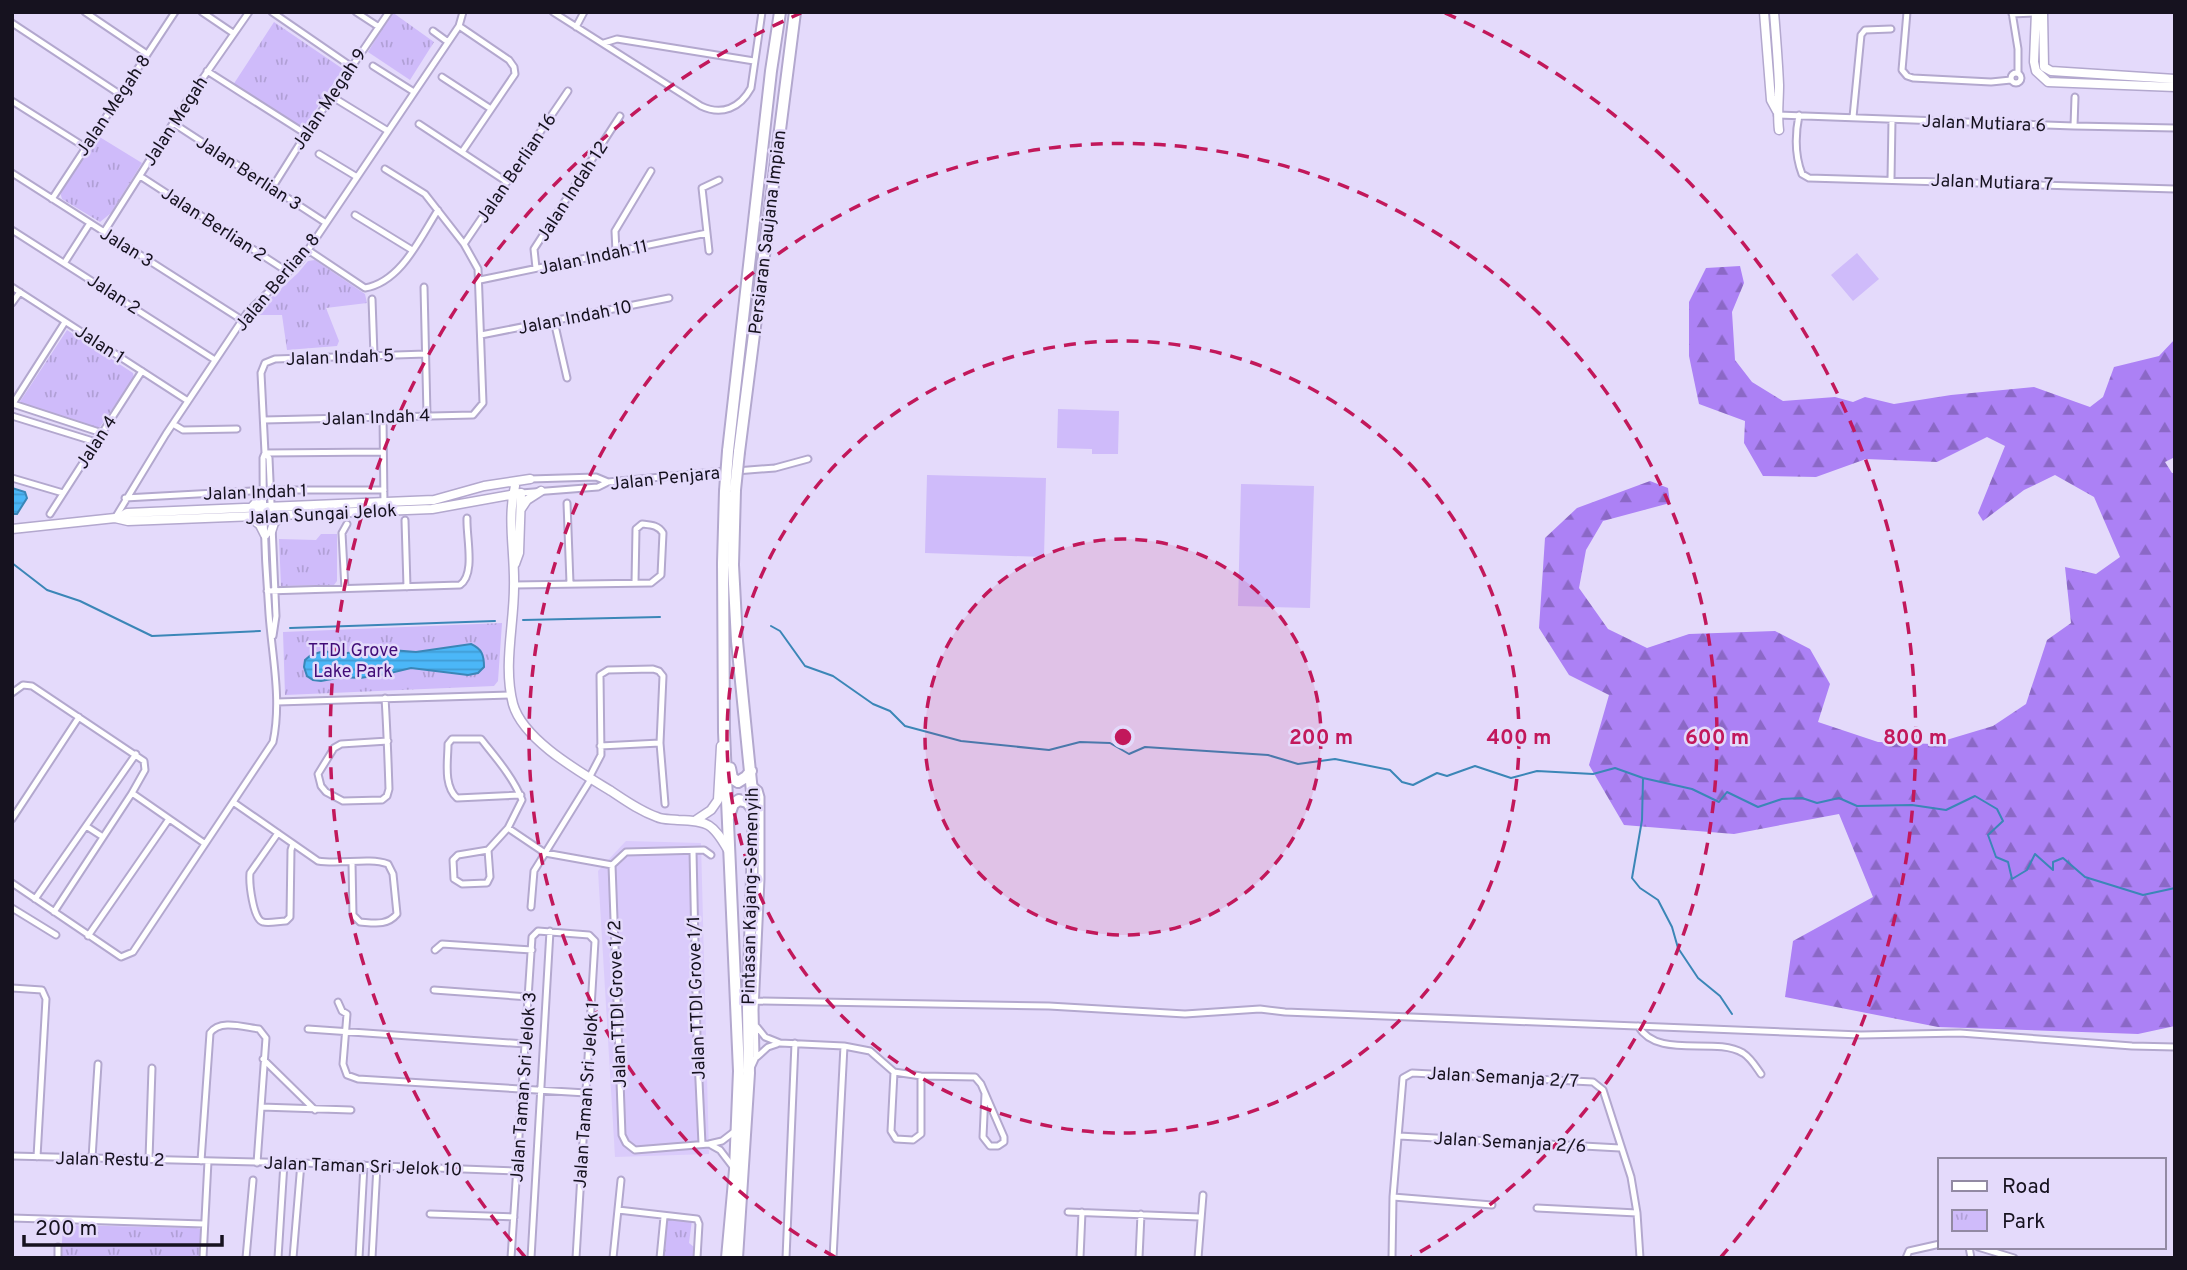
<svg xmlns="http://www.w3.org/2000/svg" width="2187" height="1270" font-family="Overpass,sans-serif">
<defs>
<pattern id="forest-firs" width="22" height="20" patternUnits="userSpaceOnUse" patternTransform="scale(1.75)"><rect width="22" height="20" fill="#ac81f5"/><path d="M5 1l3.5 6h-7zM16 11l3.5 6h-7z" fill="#8b68c6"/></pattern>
<pattern id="park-tufts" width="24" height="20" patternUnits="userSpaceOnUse" patternTransform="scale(1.75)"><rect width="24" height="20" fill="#cfbbfa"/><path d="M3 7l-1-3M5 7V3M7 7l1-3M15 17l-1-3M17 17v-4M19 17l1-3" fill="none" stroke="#b1a0d6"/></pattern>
<pattern id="water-rules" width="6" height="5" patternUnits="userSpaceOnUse" patternTransform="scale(1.75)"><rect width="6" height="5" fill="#4bb7f8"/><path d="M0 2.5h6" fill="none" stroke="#419cd4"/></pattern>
</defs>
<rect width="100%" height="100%" fill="#e4dafb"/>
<!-- built -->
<path fill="#dacbfb" d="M626,841L701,843L709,1154L615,1157L598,871Z"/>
<!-- forest -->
<path fill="url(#forest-firs)" d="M1740,266L1744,283L1732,312L1735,360L1752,382L1783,401L1835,397L1853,402L1865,397L1894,404L1951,395L2034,387L2090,407L2103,397L2114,367L2159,356L2175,339V457L2165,462L2172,473H2175V1026L2138,1034L1938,1027L1785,997L1793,941L1873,897L1839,814L1734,834L1624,825L1589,765L1609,695L1569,675L1539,628L1545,538L1577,508L1650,481L1668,488L1670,503L1603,521L1586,550L1579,588L1608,629L1647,648L1689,634L1775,631L1810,649L1830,684L1818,722L1878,742L1933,744L1993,726L2026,704L2047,640L2071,623L2065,567L2096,574L2120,557L2094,497L2055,475L2024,490L1983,521L1978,513L2005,446L1987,437L1937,462L1866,459L1816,477L1763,476L1744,443L1745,421L1699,404L1689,356V302L1706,268Z"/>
<!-- park -->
<path fill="url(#park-tufts)" d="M392,12L434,42L410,80L368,52Z
M274,22L343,69L303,129L233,85Z
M98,136L142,163L111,213L100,222L62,199L60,192Z
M315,260L365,294L367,303L326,308L339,341L337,346L287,350L282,315H252L298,273L308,261Z
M67,330L133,373L134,378L99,428L19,403Z
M321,534H337V581L334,585L281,586L279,539L316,540Z
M502,623L498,681L494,686L285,695L283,632Z
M666,1219L692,1220L689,1243L694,1247L693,1258H663Z
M63,1225L196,1228L200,1229L201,1233L200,1258H61Z"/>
<!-- pitch -->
<path fill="#cfbbfa" d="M1857,253L1879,279L1853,301L1831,275Z
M1058,409L1119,411L1118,454H1092V449L1057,448Z
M927,475L1046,478L1044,557L925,553Z
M1241,484L1314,486L1310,608L1238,606Z"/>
<!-- water -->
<path fill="url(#water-rules)" stroke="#3b86b7" stroke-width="2" d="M12,488L25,492L27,498L17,514H12Z
M471,644C482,649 484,655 484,667L478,673L468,675L411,668L386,674L360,678L343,677L321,681L313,680L307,676L304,667L305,660L311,655L324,651L339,654L379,649L416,652Z"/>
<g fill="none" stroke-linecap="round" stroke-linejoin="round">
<!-- stream -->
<path stroke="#3b86b7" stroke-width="2" d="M12,563L47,590L80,601L152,636L260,631
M523,620L660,617
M771,626L780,631L805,666L833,676L873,704L890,711L905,726L961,741L1049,750L1080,742L1110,743L1129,754L1145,747L1268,755L1298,764L1335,759L1390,770L1402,782L1413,785L1437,773L1447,776L1475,766L1511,778L1537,771L1593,774L1615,768L1643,778L1692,789L1719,802L1727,792L1758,807L1782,799L1802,798L1817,803L1839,798L1857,806L1912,805L1946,810L1975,796L1997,809L2003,821L1988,835L1996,857L2008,862L2012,879L2027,870L2035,854L2053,870V862L2063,858L2085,877L2143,895L2175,888
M290,628L495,621
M1643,779L1642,820L1632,878L1640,888L1658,900L1672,927L1678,948L1698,978L1720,996L1732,1014"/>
<defs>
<path id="street" d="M85,12L147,54
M202,12L233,33
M272,12L352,67
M356,12L379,27
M553,12L701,106C722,116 740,108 751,88L762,12
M1907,12L1902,70L1907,76L1913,78L1991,82L2011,80
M2012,12L2018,49V73
M2012,14L2037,13
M12,23L121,95
M459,26L509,60L514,67L515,74L462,152
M576,27L584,12
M433,31L448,42
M604,43L617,39L754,61
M373,66L414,92
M207,71L306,134
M2011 78a5 5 0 1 1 10 0a5 5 0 1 1-10 0Z
M442,77L491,109
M331,96L388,131
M12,101L85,147
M1777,115L2074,126L2175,128
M1799,115C1795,135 1795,156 1802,174L1809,178L2175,189
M1853,117L1861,35L1865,30L1891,29
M173,123L326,223
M419,124L507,182
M2074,126L2075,97
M319,154L357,177
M12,173L242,320
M140,176L288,272
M1891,179L1892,120
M272,188L306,134L389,12
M52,199L175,12
M355,215L412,250
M12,230L215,360
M104,232L189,98L249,12
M464,244L568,91
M308,250L365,288C401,282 420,238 438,210
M709,251L702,188L719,180
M616,252L615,231L651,171
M65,262L90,223
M536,268L534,249L620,116
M480,280L707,233
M12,287L188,401
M424,287L427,415
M372,299L374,355
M12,303L20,292
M554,321L567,378
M481,335L669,298
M13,404L102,433
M12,405L65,322
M12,416L96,442
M383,417L384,505
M264,420L473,415L483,403L478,269L464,244L425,194L385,169
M173,424L183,430L237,429
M265,453L269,458L276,616L273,636
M265,453L383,452
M736,471L775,468L808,459
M12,478L63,493
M530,479L596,477L608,482
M521,493L598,487L608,482L726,471
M125,498L270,490H384
M567,503L570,583
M50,514L142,371
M115,518L166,434L247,313L300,261L308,250L459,26L463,12
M405,520L407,587
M514,585L651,583L661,575L663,533C658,525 651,525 642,524L636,529L635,583
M345,589L342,533L347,524
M267,591L460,585C476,574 466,537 467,518
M12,693L23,685L32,686L144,761L145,770L132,793L54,912
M385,698C387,729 388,759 389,789L387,796L382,800L343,801L326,792L321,786L318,774L334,748L341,744L388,741
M277,702L511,695
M600,746L660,743
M589,778L601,755L600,675L608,670L653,669L659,671L663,676L660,743L665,804
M132,793L204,843
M233,802L318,861C340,865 368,857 388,864L393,874L397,914C387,926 374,923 360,922L353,915L352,863
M12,819L79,717
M86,826L103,837
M508,828L522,800C513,777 496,758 481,739H452L448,744C448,761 443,785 457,798L521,795
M278,833L250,873C249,883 253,920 263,922C269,924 279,921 286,921L290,917L291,850L293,844
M488,850L490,877L487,883L462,884L454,879L453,860L458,855L488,850L508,828L545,853L612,865
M693,851L697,1039L702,1144
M711,855L704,850L626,852L612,865L622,1135L626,1143L635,1150L709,1144L722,1141L735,1131
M12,883L121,957L133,952L273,742C282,700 272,656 269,614C265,562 263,510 263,458L265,453L261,373L265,363L275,359L426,354
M35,899L136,754
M531,907L534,871L591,779
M12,908L56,935
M88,936L169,819
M435,950L442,944L532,950
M12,988L42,990L46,999L37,1157
M434,990L529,997
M755,1001L1049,1006L1185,1014L1260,1009L1285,1012L1861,1035L1960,1033L2132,1046L2175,1047
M338,1002L342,1011L347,1014L343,1064L347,1075L358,1079L586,1093
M1638,1026C1658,1060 1714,1036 1743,1053C1751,1058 1756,1067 1761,1074
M757,1027L765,1037L780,1043L844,1046L870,1051L894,1072
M308,1029L526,1044
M757,1057L768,1047L777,1044
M263,1059L315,1110
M751,1068L756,1057L755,1010L761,879V797L759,790L753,785
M894,1072L921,1076L975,1077L981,1084L1004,1137V1142L998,1146H990L983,1137L985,1093
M894,1072L891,1131L896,1139L913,1140L921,1134V1076
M261,1107L351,1110
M1399,1136L1620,1148
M711,1145L720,1150L733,1167
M12,1156L301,1163L517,1171
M92,1158L98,1064
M149,1159L152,1068
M201,1161L210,1033C220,1019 243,1027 259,1029L266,1038L257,1163
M1393,1197L1492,1205
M1537,1208L1637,1213
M618,1210L697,1219L699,1224L697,1258
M1068,1212L1200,1217
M430,1214L514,1217
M12,1218L204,1224
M1969,1247L1971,1258
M1978,1247L2014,1258
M58,1258V1247
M203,1258L208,1161
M246,1258L253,1180
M278,1258L284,1163
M293,1258L301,1163
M359,1258L364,1165
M372,1258L377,1166
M511,1258L532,937L538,931L589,935L595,941L576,1258
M531,1258L550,931
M613,1258L621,1180
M660,1258L664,1217
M786,1258L795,1043
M833,1258L844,1046
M1080,1258L1082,1212
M1139,1258L1141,1214
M1198,1258L1203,1195
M1392,1258L1393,1197L1403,1078L1412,1073L1593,1082L1603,1090L1631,1177L1637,1213L1640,1258
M1906,1258L1909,1251L1940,1244"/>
<path id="secondary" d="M1764,12L1771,100L1777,111
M1774,12C1776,37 1778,61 1779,85C1779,101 1777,115 1779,130
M2036,12L2034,62L2036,71L2048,82L2175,87
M2043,12L2044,67L2051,71L2175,79
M515,486C507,519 515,553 514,587C514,625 503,666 513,704C523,740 580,772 611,791C626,801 640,811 657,817C663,820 671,819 678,820C709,821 713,824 728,850
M252,507L263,495
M521,509L527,500L541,491
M250,517L260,525L265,535
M119,518L127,513L434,500L484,486L530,479
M12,529L115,518L128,521L432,509L521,493
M271,532L274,523L281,516
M515,564L519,553L521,493
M696,820L711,810L718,800L721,746"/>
<path id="highway" d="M728,451L771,71L780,12
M739,452L795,12
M735,490L733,565L737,641L754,812L748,1009L749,1073L737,1258
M725,491L723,563L724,732L739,1071L735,1170L727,1258
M730,768L732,778L738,782L746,777L751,771
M729,816L733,804L739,800L747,802L754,811"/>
</defs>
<!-- street casing -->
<use href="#street" stroke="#b3a8ce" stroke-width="9"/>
<!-- secondary casing -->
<use href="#secondary" stroke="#b3a8ce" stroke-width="11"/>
<!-- highway casing -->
<use href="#highway" stroke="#b3a8ce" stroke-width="14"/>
<!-- street -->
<use href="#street" stroke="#fff" stroke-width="5"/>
<!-- secondary -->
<use href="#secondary" stroke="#fff" stroke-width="8"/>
<!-- highway -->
<use href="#highway" stroke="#fff" stroke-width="10"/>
<defs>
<path id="highway-bridge" d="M735,490L739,452
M725,491L728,451"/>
</defs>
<!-- highway-bridge casing -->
<use href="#highway-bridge" stroke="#b3a8ce" stroke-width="14" stroke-linecap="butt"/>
<!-- highway-bridge -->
<use href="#highway-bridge" stroke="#fff" stroke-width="10"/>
</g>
<!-- distance rings -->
<circle cx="1123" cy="737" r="198" fill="#c2185b" fill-opacity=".12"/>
<g fill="none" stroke="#c2185b" stroke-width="3.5" stroke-dasharray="12 9">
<circle cx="1123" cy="737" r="198"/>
<circle cx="1123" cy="737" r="396"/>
<path d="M835 1257A594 594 0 1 1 1411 1257"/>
<path d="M525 1257A792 792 0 0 1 801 13M1445 13A792 792 0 0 1 1721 1257"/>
</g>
<g text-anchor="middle" stroke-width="5" stroke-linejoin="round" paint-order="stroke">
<!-- street labels -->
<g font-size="18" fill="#16121f" stroke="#e4dafb">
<text transform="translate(329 99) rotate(-56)" y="6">Jalan Megah 9</text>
<text transform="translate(113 105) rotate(-56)" y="6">Jalan Megah 8</text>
<text transform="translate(175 121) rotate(-57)" y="6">Jalan Megah</text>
<text transform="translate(1984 123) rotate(2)" y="6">Jalan Mutiara 6</text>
<text transform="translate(516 168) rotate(-56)" y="6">Jalan Berlian 16</text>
<text transform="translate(249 173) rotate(33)" y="6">Jalan Berlian 3</text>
<text transform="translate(1992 182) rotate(2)" y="6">Jalan Mutiara 7</text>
<text transform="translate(572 191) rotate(-57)" y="6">Jalan Indah 12</text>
<text transform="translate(214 224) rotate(33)" y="6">Jalan Berlian 2</text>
<text transform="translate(767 232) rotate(-83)" y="6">Persiaran Saujana Impian</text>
<text transform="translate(127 247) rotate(32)" y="6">Jalan 3</text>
<text transform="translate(593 257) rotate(-12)" y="6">Jalan Indah 11</text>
<text transform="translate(277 282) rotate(-50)" y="6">Jalan Berlian 8</text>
<text transform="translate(114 294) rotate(33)" y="6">Jalan 2</text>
<text transform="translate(575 317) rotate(-11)" y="6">Jalan Indah 10</text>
<text transform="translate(100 344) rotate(33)" y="6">Jalan 1</text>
<text transform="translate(340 357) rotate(-2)" y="6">Jalan Indah 5</text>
<text transform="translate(376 417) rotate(-2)" y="6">Jalan Indah 4</text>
<text transform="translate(96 442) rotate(-57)" y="6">Jalan 4</text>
<text transform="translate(665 478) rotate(-6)" y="6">Jalan Penjara</text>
<text transform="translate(255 492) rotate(-2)" y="6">Jalan Indah 1</text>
<text transform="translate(321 514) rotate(-3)" y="6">Jalan Sungai Jelok</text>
<text transform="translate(750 896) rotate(-89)" y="6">Pintasan Kajang-Semenyih</text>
<text transform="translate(696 998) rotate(-92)" y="6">Jalan TTDI Grove 1/1</text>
<text transform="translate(617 1004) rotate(-92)" y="6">Jalan TTDI Grove 1/2</text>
<text transform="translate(1503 1077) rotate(3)" y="6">Jalan Semanja 2/7</text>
<text transform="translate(523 1087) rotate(-86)" y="6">Jalan Taman Sri Jelok 3</text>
<text transform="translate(586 1095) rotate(-86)" y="6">Jalan Taman Sri Jelok 1</text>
<text transform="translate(1510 1142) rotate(3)" y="6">Jalan Semanja 2/6</text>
<text transform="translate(110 1159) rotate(1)" y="6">Jalan Restu 2</text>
<text transform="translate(363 1166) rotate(2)" y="6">Jalan Taman Sri Jelok 10</text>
</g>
<!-- park labels -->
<g font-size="18" fill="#410c77" stroke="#e4dafb">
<text x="353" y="656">TTDI Grove<tspan x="353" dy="21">Lake Park</tspan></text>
</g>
</g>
<circle cx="1123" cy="737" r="10" fill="#c2185b" stroke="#e4dafb" stroke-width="3.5"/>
<g font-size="21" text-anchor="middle" font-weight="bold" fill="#c2185b" stroke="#e4dafb" stroke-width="5" stroke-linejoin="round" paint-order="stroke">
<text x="1321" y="744">200 m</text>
<text x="1519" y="744">400 m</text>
<text x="1717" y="744">600 m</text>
<text x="1915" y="744">800 m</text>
</g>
<!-- border -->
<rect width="2187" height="1270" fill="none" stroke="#16121f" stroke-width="28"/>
<!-- legend -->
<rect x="1938" y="1158" width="228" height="91" fill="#e4dafb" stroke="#928aa3" stroke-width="2"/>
<rect x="1952" y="1181" width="35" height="10" fill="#ffffff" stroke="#928aa3" stroke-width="2"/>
<text x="2002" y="1193" font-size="21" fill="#16121f">Road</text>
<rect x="1952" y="1210" width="35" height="21" fill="url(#park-tufts)" stroke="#928aa3" stroke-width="2"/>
<text x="2002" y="1228" font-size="21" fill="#16121f">Park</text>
<!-- scale -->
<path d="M24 1235v10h198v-10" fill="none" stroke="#16121f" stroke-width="3.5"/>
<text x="35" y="1235" font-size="21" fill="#16121f" stroke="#e4dafb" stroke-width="5" paint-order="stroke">200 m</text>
</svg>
